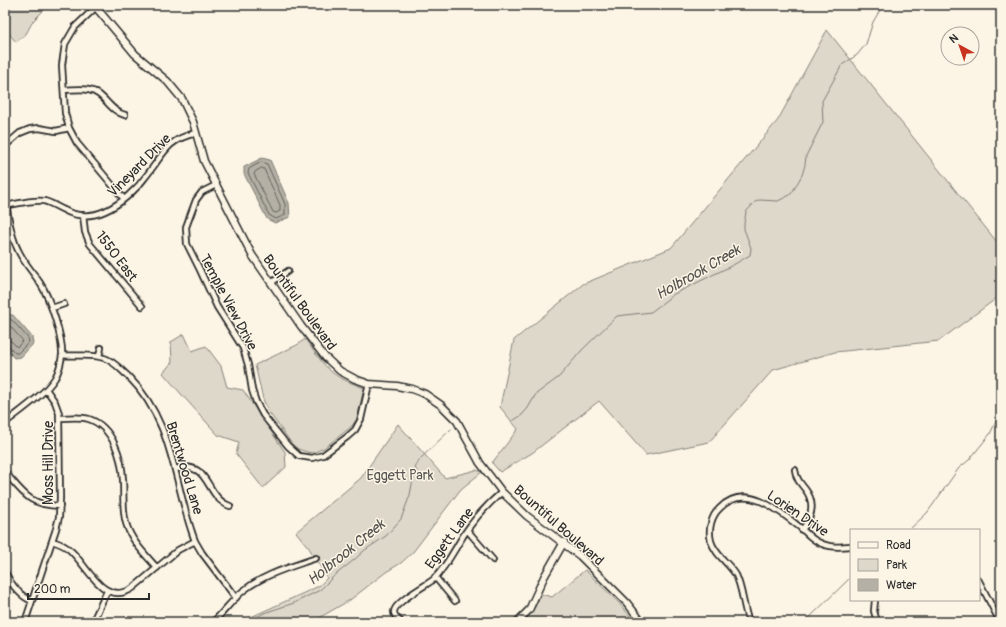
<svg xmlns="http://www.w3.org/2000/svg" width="1006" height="627" font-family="Pangolin,sans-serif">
<rect width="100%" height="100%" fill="#fcf5e5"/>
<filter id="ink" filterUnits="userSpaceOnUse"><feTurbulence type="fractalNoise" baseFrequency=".025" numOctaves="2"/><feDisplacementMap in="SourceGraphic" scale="8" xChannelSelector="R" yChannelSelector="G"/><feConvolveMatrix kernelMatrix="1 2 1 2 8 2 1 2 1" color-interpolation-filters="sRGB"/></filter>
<g filter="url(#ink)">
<!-- green -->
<path fill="#ded8ca" stroke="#84827a" d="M5,5H52L46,8L33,21L26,34L16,42L5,29Z
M827,30L1001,247V295L939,341L835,352L773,370L709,442L646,455L599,401L532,453L500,472L492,463L518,429L500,407L514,340L583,284L671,248L778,120Z
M184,334L192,351L206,346L221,366L227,387L243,390L285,452L286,467L263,488L236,454L239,442L218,435L182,395L163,373L172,362L171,342Z
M305,339C313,350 322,364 333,373C342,380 354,384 364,388L357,419L351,427L324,448L313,453L307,452L298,449L292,444L268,411L263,399L255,365L297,345Z
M398,424L445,478L476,470L482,472L461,489L413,552L401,563L386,572L350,600L312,622H240L319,586L327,578L309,548L296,532L361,478Z
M585,570L620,604L635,622H523L535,607L541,594L552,597Z"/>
<!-- water -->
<path fill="#b4b0a5" stroke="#7d7b74" d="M262,158L270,160L289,203L290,217L275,223L267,219L244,174V167Z
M5,315H13L32,337L33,344L21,357L14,358L5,347Z"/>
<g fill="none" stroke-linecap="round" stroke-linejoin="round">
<!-- shore -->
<path stroke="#62605c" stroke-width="1" d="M262,162L267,164L285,204V215L276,219L269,215L248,173L249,169Z
M262,168L264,169L280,205V211L276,213L273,212L254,174L255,172Z
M5,319L12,320L28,338L29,342L18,353H15L9,346L5,345
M5,324L9,325L23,341L17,347L11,341L5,340"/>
<!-- stream -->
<path stroke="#7d7b74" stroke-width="1" d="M511,422L522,415L528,408L536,394L559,377L582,350L617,316L651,312L674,294L733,265L750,255L751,248L744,229V224L746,212L755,202L759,200L778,201L790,195L793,191L802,175L805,165L806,156L823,122L822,101L842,65L857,55L866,44L873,22L883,5
M909,530L927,513L959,468L969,460L990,434L998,417L1001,386
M248,622L264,613L294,603L320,590L334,576L354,560L365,550L386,536L401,519L410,495L413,479L417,471L415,468L420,459L451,429
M805,622L851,577"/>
<defs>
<path id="street" d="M96,7L75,27L65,44L62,65L65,113L69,128L77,143L124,199
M5,9L7,5
M64,90C72,90 81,88 89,90C105,93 109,111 125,115
M5,146L20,133L30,129L39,128L56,131L69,128
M216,185L202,192L196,200L186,227L187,244L200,270L217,307L243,348L248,365L252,390L256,402L263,415L288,446L299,456L312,458L323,455L347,437L355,430L361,419L369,384
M5,200C9,217 10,235 18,250C24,263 33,272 40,283C50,298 63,338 62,355C61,363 59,371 55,378C45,394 20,411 5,423
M5,206C17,204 32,199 44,201C52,203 57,207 64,210C76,217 92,217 105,211C121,204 137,189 147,175C164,154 166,140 196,133
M83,215L85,232L90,244L142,306
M271,283L288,271
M52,308L64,304
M62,355C76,357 90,353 104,358C114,361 121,370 128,376C175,423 173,483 195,541L202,553L236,598
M99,356L101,348
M59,418C69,418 80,416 89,419C113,427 122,458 123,480C124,494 122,509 126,523C131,541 145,554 157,568
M175,469C211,459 204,497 230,506
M795,470C796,478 800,483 805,489C816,503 812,517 802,530
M5,472C24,494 29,505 60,506
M467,530L493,560
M52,541C59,543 66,546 71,551C89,568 104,607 133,588L178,550L195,541
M5,572C11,584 20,596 32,601
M435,577L455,601
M979,581L1000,622
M875,600L874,611L877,622
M95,617L107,591
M25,622L56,529L59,517L60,498L59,413L55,402L46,389
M213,622C224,612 232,600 243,591C264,574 291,567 316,558
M401,622C398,619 394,616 394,612C394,602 426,586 434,579C448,564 454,550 465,533C475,518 488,504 502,492
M749,622C743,607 743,590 736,575C729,563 715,555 711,541C708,530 711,516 720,508C746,481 781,512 802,529C807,534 812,539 818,542C829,548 840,547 851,546"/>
<path id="secondary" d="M94,5L135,54L167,81L182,99L193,122L204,161L252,255L301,326L325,357L340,371L355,379L369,384L397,386L412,389L425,394L441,405L457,421L480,463L502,492L527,516L580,556L627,603L642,622
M517,622L529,610L544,577L564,542"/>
</defs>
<!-- street casing -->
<use href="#street" stroke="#2b2b2b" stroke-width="8"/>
<!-- secondary casing -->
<use href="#secondary" stroke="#2b2b2b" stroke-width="9"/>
<!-- street -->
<use href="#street" stroke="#fcf5e5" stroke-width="4.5"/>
<!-- secondary -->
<use href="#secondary" stroke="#fcf5e5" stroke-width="6"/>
</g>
</g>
<g text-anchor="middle" stroke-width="3" stroke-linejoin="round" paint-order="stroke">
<!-- street labels -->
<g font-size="14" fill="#2b2b2b" stroke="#fcf5e5">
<text transform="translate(139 165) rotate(-45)" y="5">Vineyard Drive</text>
<text transform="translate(117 256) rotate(53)" y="5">1550 East</text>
<text transform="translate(229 302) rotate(62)" y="5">Temple View Drive</text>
<text transform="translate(300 302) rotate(54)" y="5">Bountiful Boulevard</text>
<text transform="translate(48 463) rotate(-90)" y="5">Moss Hill Drive</text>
<text transform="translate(185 468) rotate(73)" y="5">Brentwood Lane</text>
<text transform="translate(798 513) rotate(34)" y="5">Lorien Drive</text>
<text transform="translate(559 525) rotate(41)" y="5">Bountiful Boulevard</text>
<text transform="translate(449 538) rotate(-54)" y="5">Eggett Lane</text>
</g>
<!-- park labels -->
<g font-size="14" fill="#585653" stroke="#fcf5e5">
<text x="400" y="480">Eggett Park</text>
</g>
<!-- water labels -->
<g font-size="15" font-style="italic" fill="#545350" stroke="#fcf5e5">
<text transform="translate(698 272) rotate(-30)" y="5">Holbrook Creek</text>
<text transform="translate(346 552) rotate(-39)" y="5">Holbrook Creek</text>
</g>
</g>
<!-- margin -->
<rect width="1006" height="627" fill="none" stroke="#fcf5e5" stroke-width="20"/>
<rect x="10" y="10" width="986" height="607" fill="none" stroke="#2b2b2b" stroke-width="1.5" filter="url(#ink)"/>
<!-- legend -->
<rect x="850" y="529" width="130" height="72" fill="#fcf5e5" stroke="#a8a49b"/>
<rect x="858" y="542" width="20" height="6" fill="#fcf5e5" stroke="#a8a49b"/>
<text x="886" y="549" font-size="12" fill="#2b2b2b">Road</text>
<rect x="858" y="559" width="20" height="12" fill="#ded8ca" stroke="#a8a49b"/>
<text x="886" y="569" font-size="12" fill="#2b2b2b">Park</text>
<rect x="858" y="579" width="20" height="12" fill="#b4b0a5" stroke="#a8a49b"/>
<text x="886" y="589" font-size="12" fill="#2b2b2b">Water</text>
<!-- north arrow -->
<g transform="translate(960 46) rotate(320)"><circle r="19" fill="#fcf5e5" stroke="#a8a49b"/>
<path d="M0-3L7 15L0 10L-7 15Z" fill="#c8321e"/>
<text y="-6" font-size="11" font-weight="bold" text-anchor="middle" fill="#2b2b2b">N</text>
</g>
<!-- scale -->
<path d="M28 593v6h121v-6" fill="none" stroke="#2b2b2b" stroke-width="2"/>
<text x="34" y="593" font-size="12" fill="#2b2b2b" stroke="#fcf5e5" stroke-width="3" paint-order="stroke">200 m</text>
</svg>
